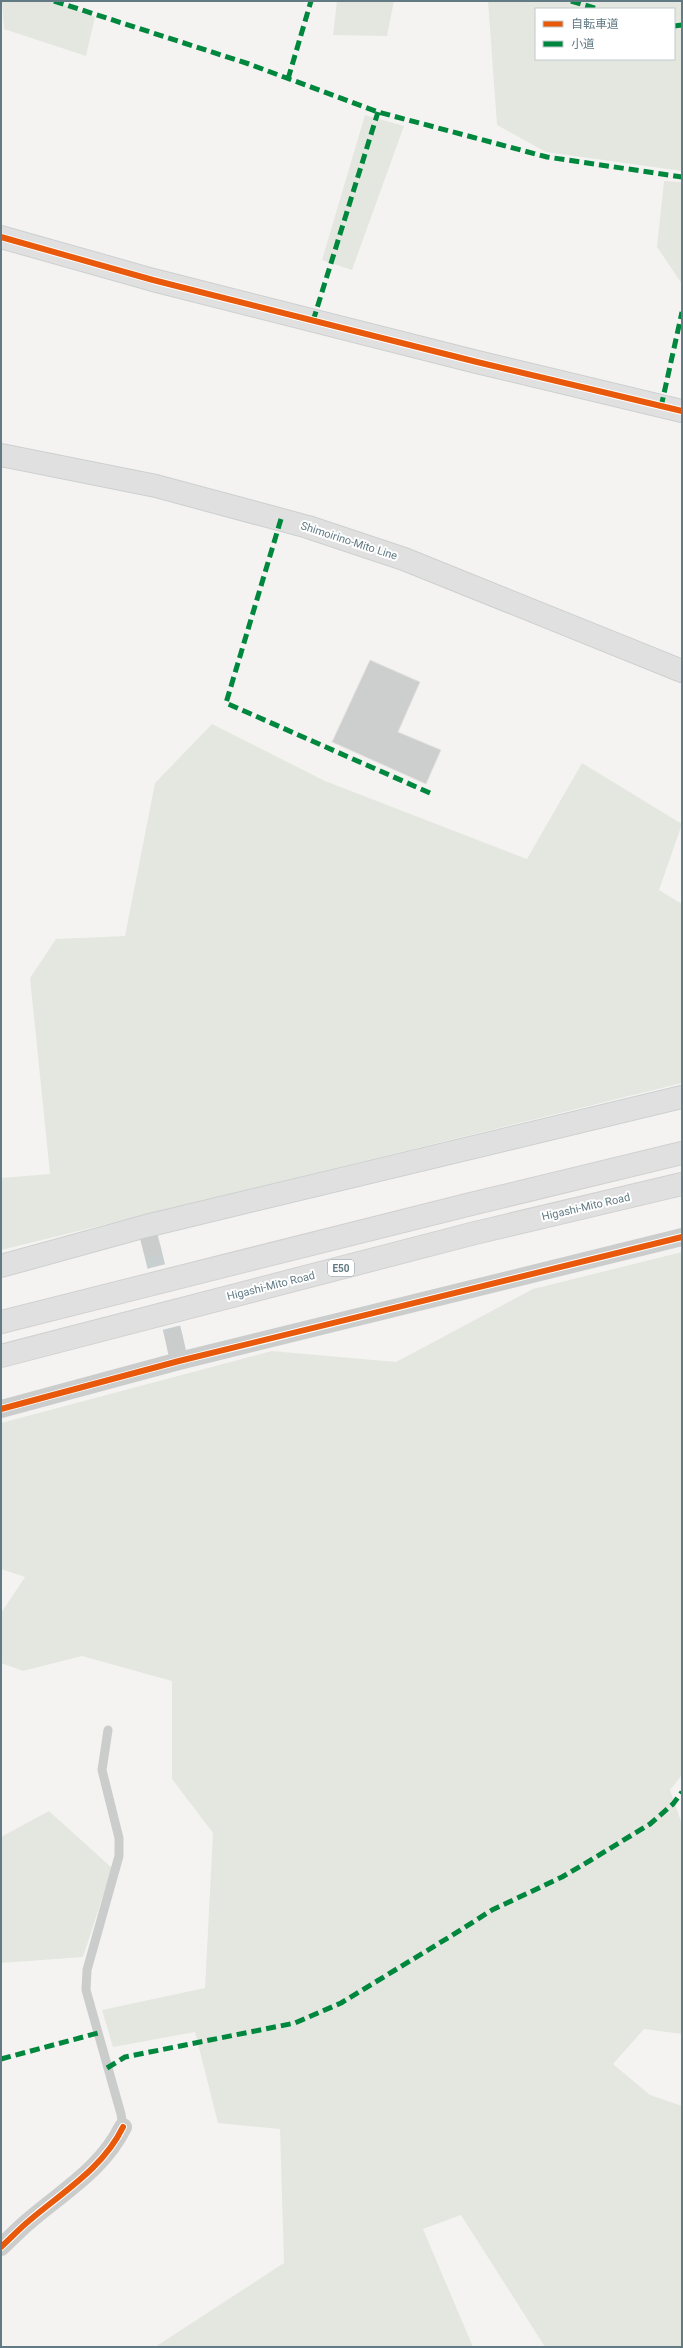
<svg xmlns="http://www.w3.org/2000/svg" width="683" height="2348" font-family="Roboto,'Noto Sans JP',sans-serif">
	<style>
		.green { fill: #e4e7df; fill-rule: evenodd }
		.building { fill: #cdcfce; stroke: #e3e2e1 }
		.lines { fill: none; stroke-linecap: round; stroke-linejoin: round }
		.street-tunnel { stroke: #c8cfd0; stroke-width: 18; stroke-dasharray: 18 9; stroke-linecap: butt }
		.secondary-casing { stroke: #cdd0d0; stroke-width: 24 }
		.highway-casing { stroke: #d0d1d0; stroke-width: 24 }
		.lane { stroke: #cbcdcd; stroke-width: 9 }
		.street { stroke: #cbcdcd; stroke-width: 18 }
		.secondary { stroke: #e0e0e0; stroke-width: 22 }
		.highway { stroke: #e0e0e0; stroke-width: 22 }
		.quiet { stroke: #00873e; stroke-width: 5; stroke-dasharray: 10 5; stroke-linecap: butt }
		.cycleway-casing { stroke: #fff; stroke-width: 8 }
		.cycleway { stroke: #e8590c; stroke-width: 6 }
		.labels { text-anchor: middle; dominant-baseline: central; stroke-width: 4; stroke-linejoin: round; paint-order: stroke }
		.shield { fill: #fff; stroke: #90a2a9; stroke-width: 1 }
		.shield-label { font-size: 10px; font-weight: bold; fill: #617a84 }
		.street-label { font-size: 11px; fill: #617a84; stroke: #fff }
	</style>
	<rect width="100%" height="100%" fill="#f4f3f1"/>
	<path class="green" d="M2,1H55L95,17L86,56L4,29Z
		M337,1H394L387,36L333,35Z
		M488,1H682V171L546,152L497,125ZM536,9H674V59H536Z
		M365,115L404,126L352,270L322,260Z
		M664,181L682,182V284L657,247Z
		M212,724L325,781L527,859L582,763L682,824L659,890L682,904V1083L1,1250V1178L50,1174L30,978L56,939L125,936L155,783Z
		M682,1252V1775L670,1790L682,1824V2034L644,2029L613,2064L650,2095L682,2106V2347H545L461,2215L423,2229L473,2347H155L284,2263L280,2129L218,2123L195,2032L113,2047L102,2010L205,1988L213,1833L172,1779V1681L82,1656L23,1671L1,1663V1613L25,1577L1,1569V1423L272,1351L396,1362L533,1289Z
		M49,1811L112,1868L83,1957L1,1963V1837Z"/>
	<path class="building" d="M370,660L420,682L398,732L441,750L426,784L332,742Z"/>
	<g class="lines">
		<path class="street-tunnel" d="M152,1249L174,1338"/>
		<defs>
			<path id="secondary" d="M1,237L153,280L477,362L682,411
				M1,455L156,486L308,527L404,559L682,671
				M1,1266L146,1226L682,1097"/>
			<path id="highway" d="M1,1322L471,1204L682,1153
				M1,1356L475,1233L682,1184"/>
		</defs>
		<use href="#secondary" class="secondary-casing"/>
		<use href="#highway" class="highway-casing"/>
		<path class="lane" d="M108,1730L102,1770L119,1838V1856L87,1970L86,1990L121,2114L123,2127"/>
		<path class="street" d="M146,1226L152,1249
			M174,1338L179,1361
			M1,1409L179,1361L682,1237
			M1,2247C11,2238 20,2228 30,2220C64,2191 103,2168 123,2127"/>
		<use href="#secondary" class="secondary"/>
		<use href="#highway" class="highway"/>
		<path class="quiet" d="M54,1L249,64L378,112L547,157L682,177
			M571,1L598,9
			M674,26L682,25
			M288,79L311,1
			M313,321L378,112
			M661,407L682,312
			M281,519L226,703L430,793
			M1,2059L98,2033
			M107,2068L125,2057L295,2023L341,2003L451,1936L492,1910L562,1877L591,1860L650,1824L673,1804L682,1792"/>
		<defs>
			<path id="cycleway" d="M1,237L153,280L477,362L682,411
				M1,1409L179,1361L682,1237
				M1,2247C11,2238 20,2228 30,2220C64,2191 103,2168 123,2127"/>
		</defs>
		<use href="#cycleway" class="cycleway-casing"/>
		<use href="#cycleway" class="cycleway"/>
	</g>
	<g class="labels">
		<rect class="shield" x="328" y="1260" width="26" height="16" rx="3"/>
		<g class="shield-label">
			<text x="341" y="1268">E50</text>
		</g>
		<g class="street-label">
			<text transform="translate(349 541) rotate(18)">Shimoirino-Mito Line</text>
			<text transform="translate(586 1207) rotate(-13)">Higashi-Mito Road</text>
			<text transform="translate(271 1286) rotate(-14)">Higashi-Mito Road</text>
		</g>
	</g>
	<rect width="683" height="2348" fill="none" stroke="#617a84" stroke-width="4"/>
	<rect x="535" y="8" width="140" height="52" fill="#ffffff" stroke="#c0cace"/>
	<rect x="543" y="21" width="20" height="6" fill="#e8590c" stroke="#c0cace"/>
	<text x="571" y="28" font-size="12" fill="#617a84">自転車道</text>
	<rect x="543" y="41" width="20" height="6" fill="#00873e" stroke="#c0cace"/>
	<text x="571" y="48" font-size="12" fill="#617a84">小道</text>
</svg>
